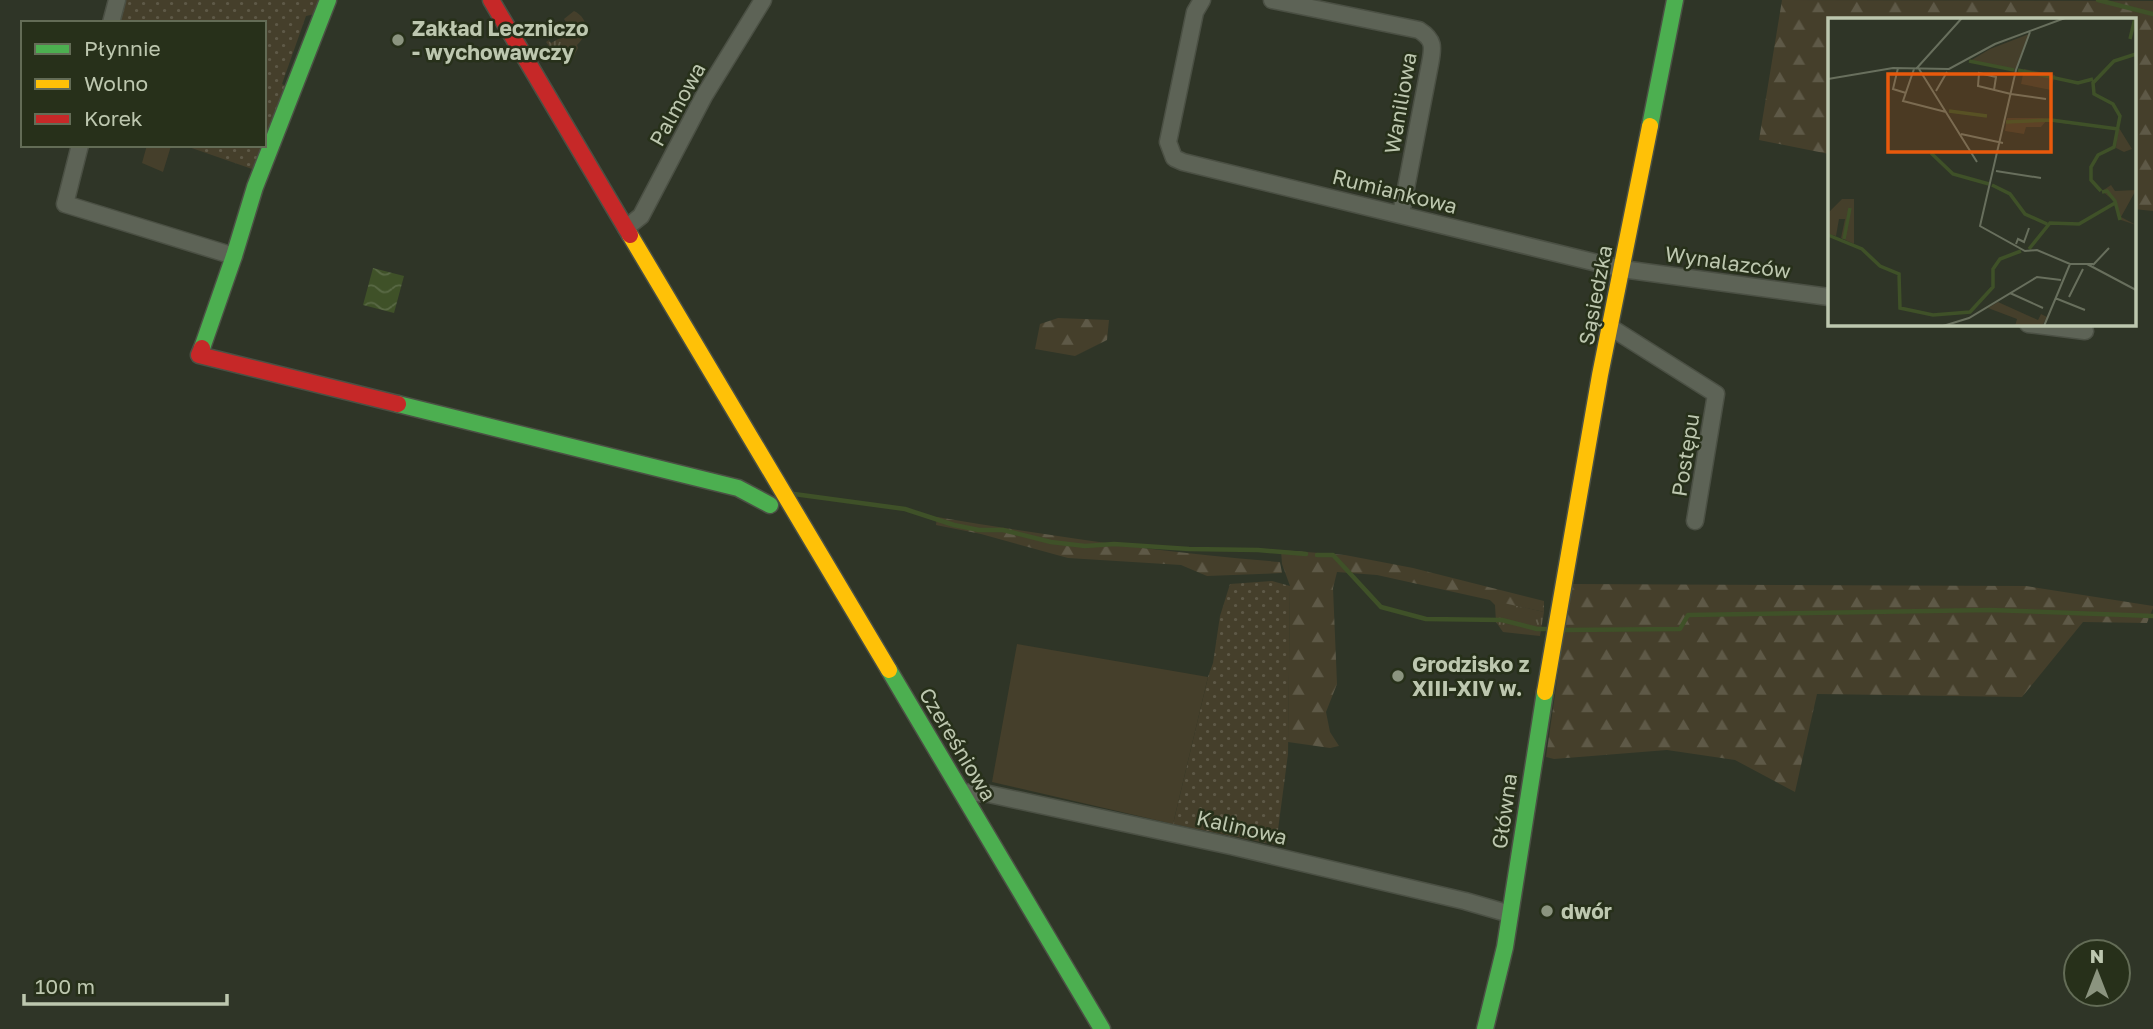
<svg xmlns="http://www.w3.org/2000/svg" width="2153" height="1029" font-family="'Golos Text',sans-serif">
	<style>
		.grass { fill: url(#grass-tufts) }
		.forest { fill: url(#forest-firs) }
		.park { fill: url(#park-dots) }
		.garden { fill: #453f2b }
		.water { fill: url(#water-waves) }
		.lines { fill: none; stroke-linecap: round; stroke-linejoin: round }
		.stream { stroke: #3f5128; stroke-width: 4.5 }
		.street-casing { stroke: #4b5044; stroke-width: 19 }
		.fast-casing { stroke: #4b5044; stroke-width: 19 }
		.slow-casing { stroke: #4b5044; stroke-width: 19 }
		.jam-casing { stroke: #4b5044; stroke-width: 19 }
		.street { stroke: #5d6356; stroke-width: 16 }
		.fast { stroke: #4caf50; stroke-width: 16 }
		.slow { stroke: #ffc107; stroke-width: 16 }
		.jam { stroke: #c62828; stroke-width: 16 }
		.poi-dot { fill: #8b947f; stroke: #27301a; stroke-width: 2.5 }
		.labels { text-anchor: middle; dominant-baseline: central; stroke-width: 5; stroke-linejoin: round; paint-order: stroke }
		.poi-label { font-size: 21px; font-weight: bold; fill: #bdc7af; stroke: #27301a; text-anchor: start }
		.street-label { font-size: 21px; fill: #bdc7af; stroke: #27301a }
		.inset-river { fill: none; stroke: #3f5128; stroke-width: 3.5 }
		.inset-road { fill: none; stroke: #686f5d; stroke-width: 2 }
		.view { fill: #e8590c; fill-opacity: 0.15; stroke: #e8590c; stroke-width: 3.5 }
		.inset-edge { fill: none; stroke: #bdc7af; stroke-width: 3.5 }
	</style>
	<defs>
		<pattern id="grass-tufts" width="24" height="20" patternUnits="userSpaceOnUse" patternTransform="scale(1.75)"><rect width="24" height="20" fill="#453f2b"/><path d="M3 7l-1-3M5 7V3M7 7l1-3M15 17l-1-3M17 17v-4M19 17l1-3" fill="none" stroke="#5e5947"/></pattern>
		<pattern id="forest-firs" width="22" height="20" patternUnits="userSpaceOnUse" patternTransform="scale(1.75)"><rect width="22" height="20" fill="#453f2b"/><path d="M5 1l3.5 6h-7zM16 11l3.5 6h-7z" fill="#5e5947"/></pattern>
		<pattern id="park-dots" width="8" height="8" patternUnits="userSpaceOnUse" patternTransform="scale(1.75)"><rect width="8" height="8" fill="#453f2b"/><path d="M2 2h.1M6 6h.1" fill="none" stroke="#5e5947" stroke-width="1.8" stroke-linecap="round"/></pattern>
		<pattern id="water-waves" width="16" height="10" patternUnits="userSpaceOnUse" patternTransform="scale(1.75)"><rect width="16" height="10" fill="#3f5128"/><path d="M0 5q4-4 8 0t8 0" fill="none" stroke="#596945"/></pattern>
	</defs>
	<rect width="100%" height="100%" fill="#2f3527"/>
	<path class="grass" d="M574,11C590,19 588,35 577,45L578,48L572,59L565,65H563L546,42L549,40L551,43L571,32L564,19Z
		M1489,599L1544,612L1540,636L1503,632L1496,622L1495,605Z"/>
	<path class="forest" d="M1782,0L2153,1V211L2134,209V19H1829V154L1759,140Z
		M1058,318L1109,320L1107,340L1075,356L1035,349L1040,324Z
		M937,517C1051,536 1164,553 1280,562L1282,573L1207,576L1181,565L1068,558L981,534L936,525Z
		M1281,550L1345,555L1413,568L1544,601V612L1377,575L1337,572L1333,588L1337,684L1326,712L1330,732L1339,746L1330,748L1288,742L1290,586L1282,564Z
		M1571,584L2026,586L2153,606V608L2147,623L2083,622L2022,697L1817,694L1795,792L1735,760L1667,750L1554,759L1546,757Z"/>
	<path class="park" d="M123,0H320L315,14L306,16L282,84L288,87L255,170L183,145H264V23H118Z
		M1272,581L1290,586L1288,754L1276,845L1173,824L1208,677L1213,663L1220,616L1230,584Z"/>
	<path class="garden" d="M147,145L171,146L163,172L142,163Z
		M1017,644L1208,677L1173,824L992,782Z"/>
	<path class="water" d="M373,268L404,276L394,313L363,305Z"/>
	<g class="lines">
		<path class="stream" d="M2098,0L2153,14
			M794,494L905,509L954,525L979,530H1003L1051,542L1085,546L1114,544L1189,549L1258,550L1306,554
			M1317,555H1333L1381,607L1426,619L1502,620L1537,629H1548
			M1564,630L1680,629L1688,615L1990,610L2153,616"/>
		<defs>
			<path id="street" d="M1202,0L1195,12L1168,142L1174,158L1183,162L1622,269L1829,297
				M1272,0L1419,30C1435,40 1433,48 1430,64L1401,214
				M111,23L117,0
				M80,145L65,204L234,256
				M626,228L641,216L704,96L763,0
				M2028,324L2085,331
				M1610,327L1716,394L1695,521
				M962,792L989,794L1231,846L1465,901L1510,914"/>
			<path id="fast" d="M1650,126L1675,0
				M202,348L234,256L255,187L328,0
				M398,404L738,488L770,505
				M889,670L1102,1029
				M1485,1029L1505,947L1545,692"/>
			<path id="slow" d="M630,235L889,670
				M1545,692L1600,375L1650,126"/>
			<path id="jam" d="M491,0L630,235
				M202,348L199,355L398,404"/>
		</defs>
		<use href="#street" class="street-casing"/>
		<use href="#fast" class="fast-casing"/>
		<use href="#slow" class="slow-casing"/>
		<use href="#jam" class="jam-casing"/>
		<use href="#street" class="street"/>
		<use href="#fast" class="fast"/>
		<use href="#slow" class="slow"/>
		<use href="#jam" class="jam"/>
	</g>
	<g class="poi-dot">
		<circle cx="398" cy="40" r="7"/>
		<circle cx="1398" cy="676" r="7"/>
		<circle cx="1547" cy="911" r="7"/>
	</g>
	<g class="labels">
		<g class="poi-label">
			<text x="412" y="28">Zakład Leczniczo<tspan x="412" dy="24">- wychowawczy</tspan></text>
			<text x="1412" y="664">Grodzisko z<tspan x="1412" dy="24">XIII-XIV w.</tspan></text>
			<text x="1561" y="911">dwór</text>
		</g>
		<g class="street-label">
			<text transform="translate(1400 103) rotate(-80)">Waniliowa</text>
			<text transform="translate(677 104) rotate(-61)">Palmowa</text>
			<text transform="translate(1395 191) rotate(14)">Rumiankowa</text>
			<text transform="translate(1728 262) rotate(8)">Wynalazców</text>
			<text transform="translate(1595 295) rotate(-79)">Sąsiedzka</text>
			<text transform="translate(1685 455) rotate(-81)">Postępu</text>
			<text transform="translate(958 744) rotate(59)">Czereśniowa</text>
			<text transform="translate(1504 811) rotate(-82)">Główna</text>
			<text transform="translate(1242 827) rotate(13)">Kalinowa</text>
		</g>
	</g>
	<g transform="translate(1828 18)">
		<rect width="308" height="308" fill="#2f3527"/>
		<path d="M201,16L187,53L142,43L162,31ZM283,167L287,173L308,172L293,199L308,207L293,202L287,184L274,173ZM170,284L210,302L213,296L219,299L214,308H187L189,301L160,290Z" fill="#453f2b"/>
		<path d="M196,51L227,57L223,72L193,66ZM179,100H214L291,110L304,131L296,134L288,130L289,112L218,103L213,109H198L196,116L177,113ZM14,181H26V226L13,220L17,201H11L8,218L0,216V195Z" fill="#453f2b"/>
		<path class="inset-river" d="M302,21L307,0M141,43L186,52M190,52L250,65L265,61M121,93L159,98M178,104L223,102L290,111M103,135L125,156L161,166M164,167L182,176L197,196L219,206M273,173L263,162V149L270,137L286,129L292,98L285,86L266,76L265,65L286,43L308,36M274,174L279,173L287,183L292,202M0,217L34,231L52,248L71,256L72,290L105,297L142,294L165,269V251L172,241L193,233M16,221L22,190M201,231L222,205L251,206L287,185"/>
		<path class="inset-road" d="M202,14L188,52L152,208L197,233L209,232L242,246H265M70,50L65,71L78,75M86,51L75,83L118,94M88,51L134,0M91,51L149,144M0,61L65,50L121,51L167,26L237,0M166,72L168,59L151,55L150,68L183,76L218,81M108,73L119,54M133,116L175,125M168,153L213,160M188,226L190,221L196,224L201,210M259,246L308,272M265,247L281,230M182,275L215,290M241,279L255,251M227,280L257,292M115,308L141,300L209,259L233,262M216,308L242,246"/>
		<path class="view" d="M60,56H223V134H60Z"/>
		<rect width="308" height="308" class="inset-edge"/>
	</g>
	<rect x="21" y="21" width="245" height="126" fill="#27301a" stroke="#636c56" stroke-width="2"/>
	<rect x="35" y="44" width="35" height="10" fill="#4caf50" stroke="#636c56" stroke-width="2"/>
	<text x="84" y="56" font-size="21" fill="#bdc7af">Płynnie</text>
	<rect x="35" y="79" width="35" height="10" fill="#ffc107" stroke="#636c56" stroke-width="2"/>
	<text x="84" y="91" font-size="21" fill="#bdc7af">Wolno</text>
	<rect x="35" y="114" width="35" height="10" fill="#c62828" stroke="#636c56" stroke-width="2"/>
	<text x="84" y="126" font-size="21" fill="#bdc7af">Korek</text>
	<g transform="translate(2097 973)"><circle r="33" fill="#27301a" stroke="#636c56" stroke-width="2"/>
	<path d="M0-5L12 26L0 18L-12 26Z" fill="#8b947f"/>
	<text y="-10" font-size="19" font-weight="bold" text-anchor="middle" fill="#bdc7af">N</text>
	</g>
	<path d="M24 994v10h203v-10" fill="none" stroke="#bdc7af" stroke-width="3.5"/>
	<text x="35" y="994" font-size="21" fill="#bdc7af" stroke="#27301a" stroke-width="5" paint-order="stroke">100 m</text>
</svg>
